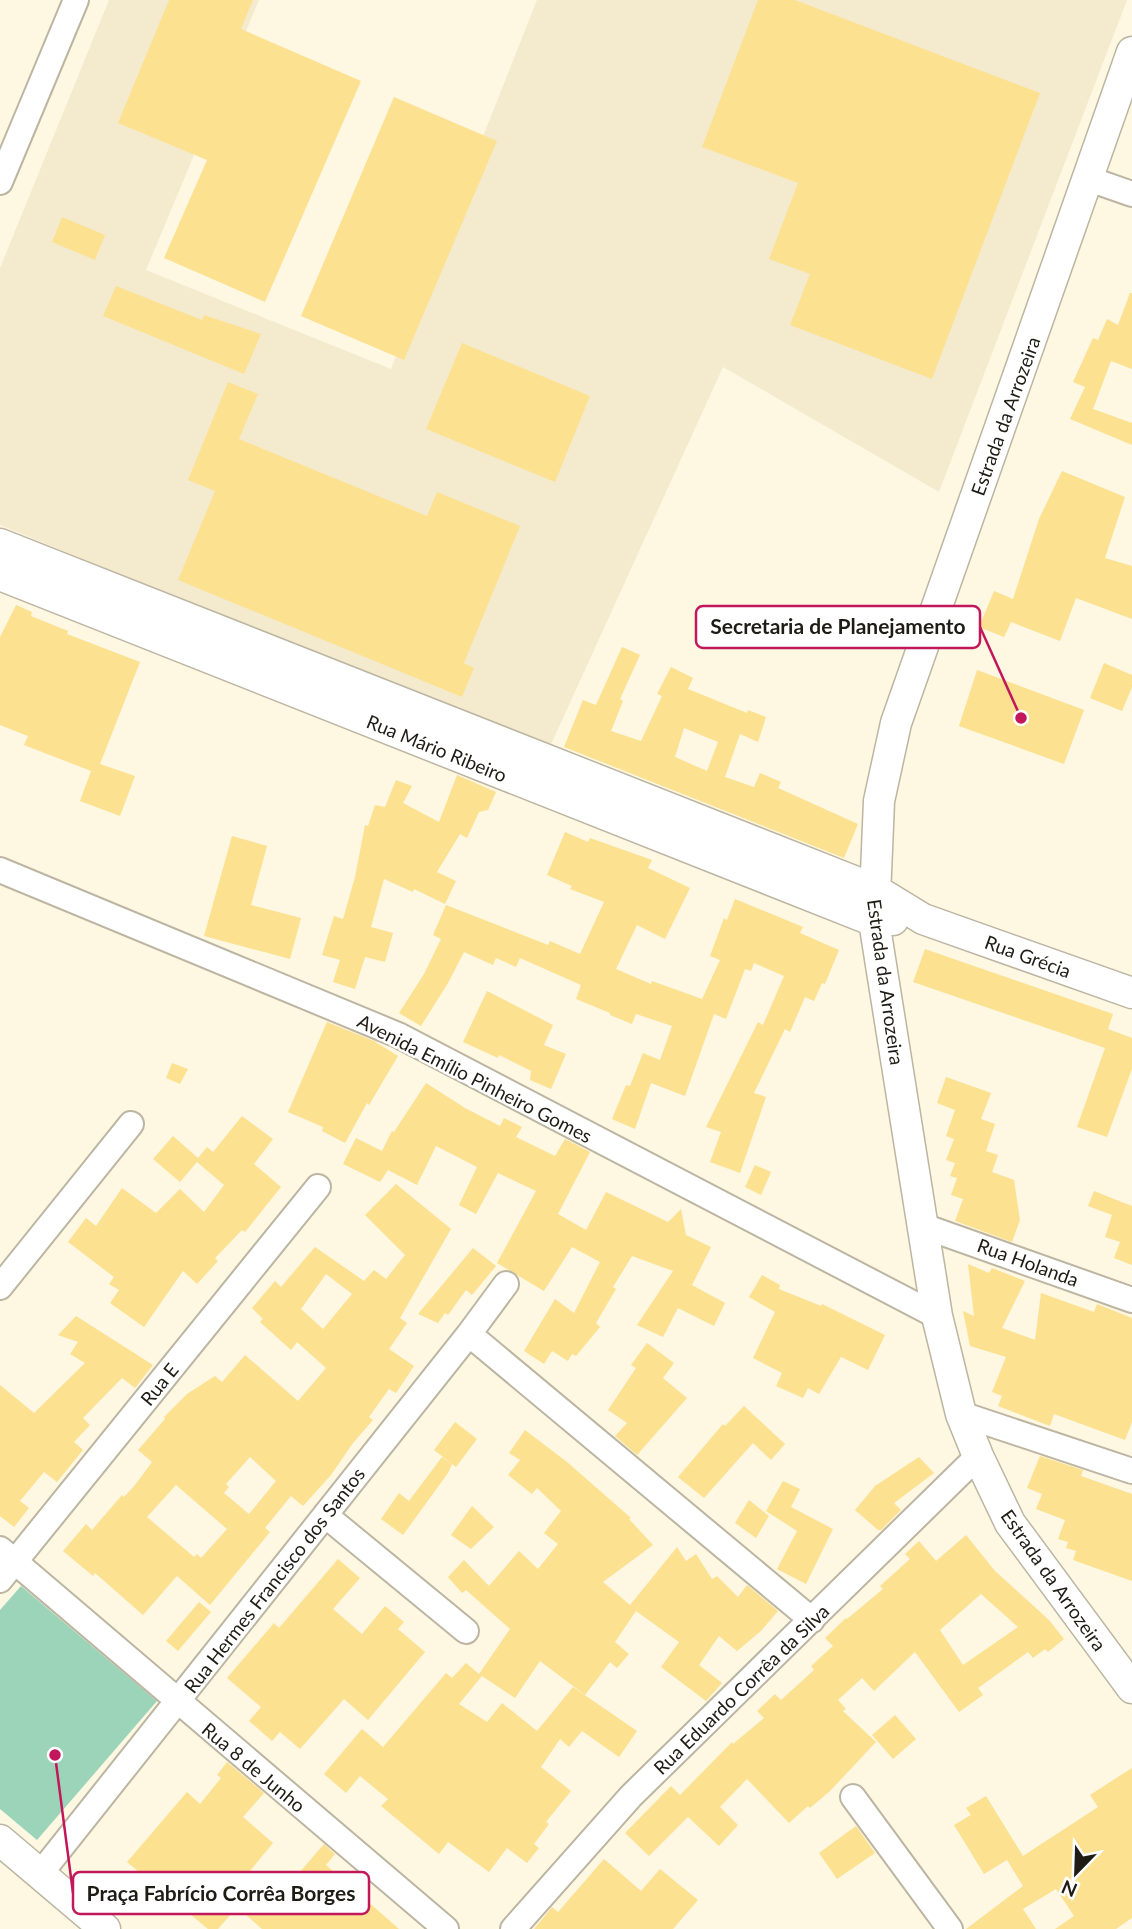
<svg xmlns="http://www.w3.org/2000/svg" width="1132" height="1929" font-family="Lato,sans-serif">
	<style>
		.built { fill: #f4ebcf }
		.green { fill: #9cd4b9 }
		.building { fill: #fbe190; fill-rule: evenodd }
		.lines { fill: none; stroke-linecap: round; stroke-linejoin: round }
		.minor-casing { stroke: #bcb5a2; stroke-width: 28 }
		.major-casing { stroke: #bcb5a2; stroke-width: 33 }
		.minor { stroke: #fff; stroke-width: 24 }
		.major { stroke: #fff; stroke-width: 30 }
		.labels { text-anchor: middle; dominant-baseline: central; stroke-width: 5; stroke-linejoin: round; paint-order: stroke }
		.street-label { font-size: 19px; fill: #1e1c14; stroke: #fff }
		.leader { fill: none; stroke: #c2185b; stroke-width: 2.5 }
		.callout-dot { fill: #c2185b; stroke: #fff; stroke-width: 2.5 }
		.callout { fill: #fff; stroke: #c2185b; stroke-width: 2.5 }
		.callout-label { font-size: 21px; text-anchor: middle; font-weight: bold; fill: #1e1c14 }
	</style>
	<rect width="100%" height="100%" fill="#fef7e2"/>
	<path class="built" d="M109,0H259L146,270L391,369L537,0H1127L939,492L723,367L548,751L0,525V268Z"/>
	<path class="green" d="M21,1586L157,1701L37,1840L0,1809V1610Z"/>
	<path class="building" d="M169,0H253L241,29L361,81L265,302L164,258L207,160L118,123Z
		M758,0H795L1040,93L932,379L790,325L810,274L769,259L798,183L702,147Z
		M394,97L497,141L404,360L301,316Z
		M62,217L105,235L95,260L52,242Z
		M116,286L202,320L204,315L261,334L244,374L103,316Z
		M1130,293H1132V369L1111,361L1093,409L1132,423V445L1070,419L1085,387L1073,382L1093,338L1098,340L1107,319L1118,325Z
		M462,343L590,396L555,482L426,429Z
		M228,382L258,394L239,439L427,516L437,492L520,526L464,663L474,668L462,697L178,580L215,491L188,480Z
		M1062,471L1125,497L1105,558L1132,566V619L1076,598L1060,641L1011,622L1004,637L979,627L994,591L1013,599L1039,519Z
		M16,605L32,612L31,616L68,631L67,634L140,662L100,764L135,776L120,816L80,801L91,771L24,745L28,736L0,725V637Z
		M622,647L640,655L620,699L623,701L611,731L641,741L662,696L657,694L671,667L693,678L688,689L747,713L748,710L766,717L758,742L740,734L725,777L754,787L760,773L781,782L778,788L858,824L844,858L564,747L583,700L596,705ZM684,728L718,742L707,771L675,757Z
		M1104,663L1132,675V687L1122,711L1090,698Z
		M977,670L1084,710L1064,764L959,726Z
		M457,775L496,792L488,810L479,812L467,838L460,834L437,872L456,881L445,904L414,889L413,892L384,879L371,927L393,933L385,962L365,957L355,989L333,982L340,960L322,955L334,916L343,919L355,877L365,825L368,826L375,805L385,807L396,780L412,786L403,803L439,822Z
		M565,832L588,842L590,838L652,860L648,868L690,888L665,939L637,925L616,969L651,984L652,981L702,999L720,960L710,956L724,918L727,920L735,899L803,927L800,933L839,950L825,984L822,983L814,1001L805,997L790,1032L785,1029L754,1093L766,1097L740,1173L710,1162L721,1132L706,1127L758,1022L763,1025L784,976L754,963L751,971L745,969L726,1019L714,1014L685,1096L651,1083L635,1129L612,1119L626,1085L630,1086L643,1053L660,1060L672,1026L636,1014L632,1024L610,1015V1013L576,999L581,985L520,958L516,967L496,958L493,965L464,952L448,983L421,1026L399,1013L424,974L441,939L433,935L446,905L548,945L550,941L580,954L604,902L570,889L572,886L547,875Z
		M232,836L267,846L251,905L301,918L290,959L204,936Z
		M925,949L1113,1014L1108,1029L1132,1038V1069L1107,1137L1077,1127L1105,1048L913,982Z
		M487,991L553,1025L544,1045L566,1054L551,1089L530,1080L531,1071L499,1055L498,1058L463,1042Z
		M327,1022L374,1041L398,1056L369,1105L367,1103L345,1143L322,1131L323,1127L288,1112Z
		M172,1063L188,1069L180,1084L166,1078Z
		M946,1077L991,1093L981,1119L995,1124L986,1151L998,1155L992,1172L1014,1180L1020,1220L1012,1242L955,1221L963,1199L951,1195L957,1178L950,1176L955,1163L946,1160L954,1139L946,1136L955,1110L937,1103Z
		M426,1083L465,1108L500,1126L504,1118L522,1127L516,1137L555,1156L565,1139L590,1152L558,1214L586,1230L606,1192L668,1222L681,1209L686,1235L711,1247L692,1285L725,1303L714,1326L678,1308L663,1337L637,1325L673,1271L632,1256L613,1287L616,1289L596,1323L600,1327L576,1356L572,1354L568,1361L552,1351L544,1364L524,1351L555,1299L574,1313L600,1262L572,1247L544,1291L497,1263L536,1191L498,1173L476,1214L459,1205L477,1167L436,1146L417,1185L388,1170L380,1182L343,1164L356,1138L382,1151L392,1131L394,1132Z
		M242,1116L273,1139L254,1164L281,1187L245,1232L242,1230L215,1258L218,1261L197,1284L183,1271L144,1327L110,1303L119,1290L109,1284L114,1277L68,1242L86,1218L96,1226L122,1188L156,1213L180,1189L204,1212L224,1185L197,1162L180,1182L153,1159L173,1136L198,1158L207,1147L213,1152Z
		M755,1165L771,1172L761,1195L745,1187Z
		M396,1184L451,1229L400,1318L407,1323L389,1349L414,1366L396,1393L389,1389L369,1417L373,1420L353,1443L331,1475L303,1506L291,1496L265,1528L270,1532L210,1605L177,1576L143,1615L95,1573L93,1576L63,1551L86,1524L92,1530L122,1495L124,1497L135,1485L152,1462L138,1450L165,1419L164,1417L187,1394L215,1376L222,1382L245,1355L298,1401L326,1368L297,1342L291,1350L260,1322L263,1319L252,1308L275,1281L281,1287L315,1247L364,1281L374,1270L386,1279L405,1255L365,1215ZM326,1274L352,1294L323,1329L301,1309ZM250,1457L276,1481L249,1514L224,1493L229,1487L226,1484ZM176,1485L227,1529L201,1558L197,1554L194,1557L147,1517Z
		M1094,1191L1132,1206V1265L1114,1258L1120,1242L1105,1237L1112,1215L1088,1206Z
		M473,1248L496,1266L472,1295L466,1290L448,1315L445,1313L438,1323L418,1314Z
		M968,1264L989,1273L992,1268L1025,1281L1002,1328L1035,1340L1041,1293L1094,1312L1097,1304L1132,1318V1422L1125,1440L1054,1414L1050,1426L998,1406L1002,1396L992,1392L1006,1357L970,1346L963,1311L974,1316Z
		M762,1275L780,1285L779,1289L821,1306L822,1304L885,1335L868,1370L841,1357L819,1394L808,1388L803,1398L776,1386L782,1373L753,1358L775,1312L749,1297Z
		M76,1316L153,1365L135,1388L122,1378L83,1418L90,1425L74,1442L83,1450L57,1482L44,1472L20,1501L29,1508L14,1527L0,1516V1385L34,1413L85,1363L70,1354L78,1342L58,1335Z
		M647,1343L674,1363L663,1378L687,1398L637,1455L615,1436L627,1423L608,1410L636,1368L631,1365Z
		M744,1406L785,1444L771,1460L753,1443L704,1498L678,1477L723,1424L725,1426Z
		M455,1422L477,1439L456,1467L434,1450Z
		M525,1430L567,1462L631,1518L629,1519L653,1545L603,1582L630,1605L677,1547L686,1561L696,1554L712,1579L717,1576L738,1597L747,1585L778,1611L761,1631L737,1651L719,1636L699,1665L722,1683L706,1701L661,1667L679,1642L636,1611L615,1642L629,1654L617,1668L610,1662L585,1695L540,1661L515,1698L482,1676L459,1704L487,1722L502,1703L537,1731L573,1687L637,1731L619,1757L582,1731L569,1747L560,1739L541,1767L571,1791L546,1822L549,1824L534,1844L539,1848L527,1863L507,1848L489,1872L448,1842L439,1854L381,1806L388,1799L360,1776L346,1793L324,1774L362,1729L383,1747L446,1673L452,1678L466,1663L479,1674L510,1629L466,1590L462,1593L448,1577L464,1560L489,1586L519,1551L538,1569L558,1544L544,1533L561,1511L537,1488L532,1494L508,1475L520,1460L509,1453Z
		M1040,1456L1083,1470L1081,1476L1132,1494V1581L1073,1560L1076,1551L1066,1548L1068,1542L1058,1539L1065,1520L1036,1509L1042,1494L1027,1488Z
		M442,1457L452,1464L448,1473L403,1535L381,1519L399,1493L409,1501Z
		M919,1457L934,1473L894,1503L901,1510L881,1530H878L855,1510L875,1486Z
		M783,1481L800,1489L791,1507L833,1529L806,1584L777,1569L797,1531L766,1511Z
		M749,1500L769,1516L756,1538L735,1523Z
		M472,1506L494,1527L471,1549L451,1535Z
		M966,1535L995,1571L1049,1620L1064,1639L1048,1652L1045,1649L1033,1658L1028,1652L978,1688L983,1695L959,1712L915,1652L874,1691L862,1678L838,1700L846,1709L843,1711L876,1742L830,1791L810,1808L808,1806L789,1823L747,1779L720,1807L738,1825L719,1846L688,1817L649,1856L625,1833L671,1786L680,1795L732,1742L733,1744L764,1718L757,1711L775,1694L781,1700L814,1670L811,1666L833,1646L825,1638L846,1618L847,1619L883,1589L880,1586L910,1559L905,1554L919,1541L936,1561ZM981,1594L1018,1627L963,1665L940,1630Z
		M338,1559L360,1578L333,1609L362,1634L385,1606L404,1622L398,1629L425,1652L368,1720L344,1699L300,1749L280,1732L272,1741L249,1721L261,1707L227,1678L274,1623L279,1628Z
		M199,1602L211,1612L178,1651L166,1641Z
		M895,1715L916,1739L893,1759L872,1735Z
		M227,1762L264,1793L243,1817L273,1843L245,1877L274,1902L324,1844L335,1854L326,1865L399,1929H262L237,1907L218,1929H208L127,1862L187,1792L200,1804L221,1778L217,1775Z
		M1132,1768V1918L1116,1929H1055L1074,1916L1056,1889L1023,1909L1036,1929H966L1023,1886L1007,1860L984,1874L954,1825L971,1815L966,1808L986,1796L1023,1856L1098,1807L1090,1795Z
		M856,1826L875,1853L837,1879L819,1853Z
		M604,1859L641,1891L660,1869L698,1900L673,1929H534L552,1907L558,1912Z"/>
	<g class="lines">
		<defs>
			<path id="minor" d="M1089,179L1132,194
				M0,182L76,0
				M0,870L398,1035L937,1316
				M923,1226L1132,1300
				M0,1287L131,1124
				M469,1334L812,1620
				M961,1414L1132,1471
				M325,1515L466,1631
				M0,1549L446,1929
				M0,1580L318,1187
				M853,1797L950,1929
				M40,1874L469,1334L506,1284
				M513,1929L631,1796L978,1456"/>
			<path id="major" d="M1132,52L896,723L879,801L874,921L937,1316L961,1414L978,1456L1010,1523L1132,1688
				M0,544L874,889L923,919L1132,993
				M0,575L874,921L893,920
				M0,1840L105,1929"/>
		</defs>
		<use href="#minor" class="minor-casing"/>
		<use href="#major" class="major-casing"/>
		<use href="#minor" class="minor"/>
		<use href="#major" class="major"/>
	</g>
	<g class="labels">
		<g class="street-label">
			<text transform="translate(1005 416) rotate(-70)">Estrada da Arrozeira</text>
			<text transform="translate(437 748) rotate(22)">Rua Mário Ribeiro</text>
			<text transform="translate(1028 956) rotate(20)">Rua Grécia</text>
			<text transform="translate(886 982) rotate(82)">Estrada da Arrozeira</text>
			<text transform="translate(475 1078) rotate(27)">Avenida Emílio Pinheiro Gomes</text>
			<text transform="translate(1028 1262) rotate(20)">Rua Holanda</text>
			<text transform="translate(159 1384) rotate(-51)">Rua E</text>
			<text transform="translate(274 1580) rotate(-52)">Rua Hermes Francisco dos Santos</text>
			<text transform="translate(1054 1580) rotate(55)">Estrada da Arrozeira</text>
			<text transform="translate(741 1689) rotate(-44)">Rua Eduardo Corrêa da Silva</text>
			<text transform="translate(254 1767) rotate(40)">Rua 8 de Junho</text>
		</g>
	</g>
	<path class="leader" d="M1021 718L980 627M55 1755L73 1893"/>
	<g class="callout-dot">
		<circle cx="1021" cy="718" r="7"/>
		<circle cx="55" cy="1755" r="7"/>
	</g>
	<g class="callout">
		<rect x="696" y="606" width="284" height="42" rx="7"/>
		<rect x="73" y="1872" width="296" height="42" rx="7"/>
	</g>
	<g class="callout-label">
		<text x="838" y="634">Secretaria de Planejamento</text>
		<text x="221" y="1901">Praça Fabrício Corrêa Borges</text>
	</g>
	<g transform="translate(1076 1873) rotate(203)" stroke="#ffffff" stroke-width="5" paint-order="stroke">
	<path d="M0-5L12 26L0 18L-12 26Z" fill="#1e1c14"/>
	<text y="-10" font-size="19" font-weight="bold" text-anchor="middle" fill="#1e1c14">N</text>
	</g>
</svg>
